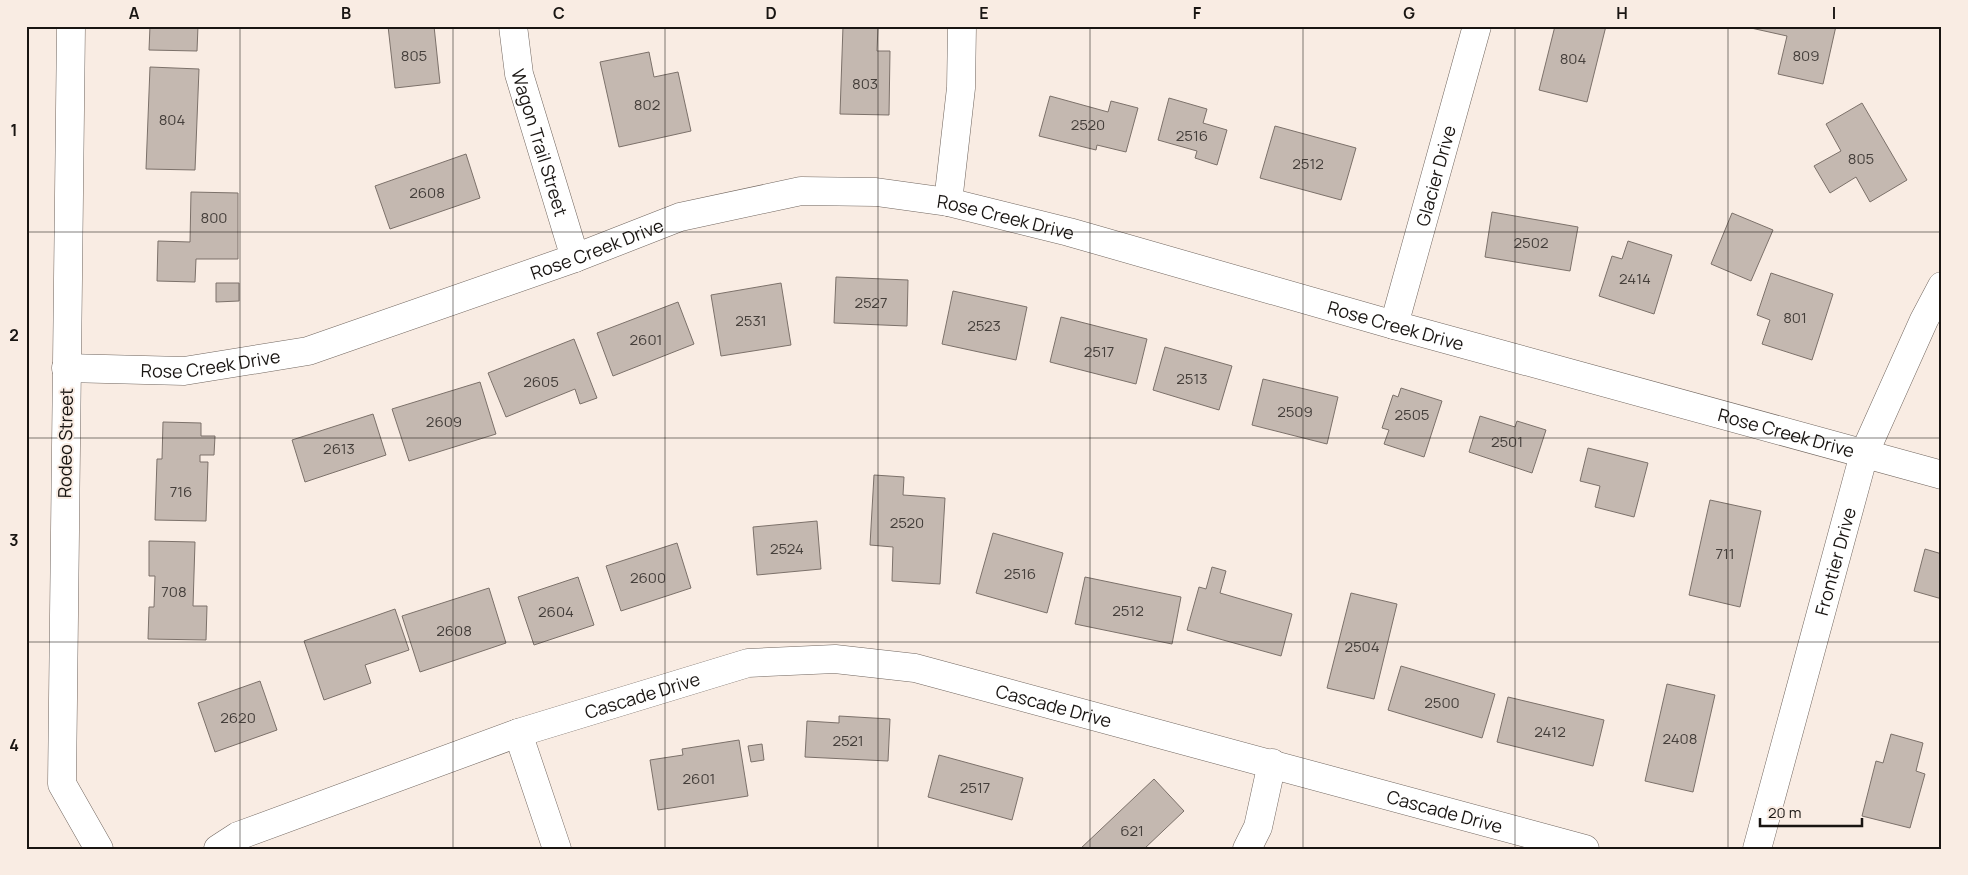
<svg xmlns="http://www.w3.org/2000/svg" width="1968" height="875" font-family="Manrope,sans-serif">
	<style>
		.building { fill: #c4b8b0; stroke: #7c716a }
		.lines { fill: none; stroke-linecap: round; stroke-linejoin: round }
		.street-casing { stroke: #71665f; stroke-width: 29 }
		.street { stroke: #fff; stroke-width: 28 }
		.grid { fill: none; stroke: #191512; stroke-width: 1; stroke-opacity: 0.55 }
		.labels { text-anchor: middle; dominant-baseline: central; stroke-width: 4; stroke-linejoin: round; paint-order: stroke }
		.number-label { font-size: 15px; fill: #443e3a }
		.street-label { font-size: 18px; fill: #191512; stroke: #f9ece3 }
		.neatline { fill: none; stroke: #191512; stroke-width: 2 }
		.grid-label { font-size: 16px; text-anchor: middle; font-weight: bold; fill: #191512 }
	</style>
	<rect width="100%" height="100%" fill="#f9ece3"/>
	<path class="building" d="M150,26H198L197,51L149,50Z
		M388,26H434L440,83L395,88Z
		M843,26H878L877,51H890L889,115L840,114Z
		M1555,26H1606L1587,102L1539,90Z
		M1751,26H1836L1823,84L1778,74L1787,36L1751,28Z
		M649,52L654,77L678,72L691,131L619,147L600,62Z
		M150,67L199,69L195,170L146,169Z
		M1050,96L1108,112L1111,101L1138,108L1126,152L1097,145L1096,150L1039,136Z
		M1169,98L1207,109L1203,123L1227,130L1217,165L1195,158L1197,151L1158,140Z
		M1862,103L1907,180L1870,202L1856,177L1830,193L1814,166L1841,151L1826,124Z
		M1275,126L1356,148L1341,200L1260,178Z
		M466,154L480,198L390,229L375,186Z
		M191,192L238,193V259H196L195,282L157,281L158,241L190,242Z
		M1492,212L1578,227L1570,271L1485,257Z
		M1732,213L1773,230L1751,281L1711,264Z
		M1628,241L1672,255L1654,314L1599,296L1612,256L1622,259Z
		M1771,273L1833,294L1812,360L1762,344L1770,320L1757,315Z
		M836,277L908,280L907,326L834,323Z
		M216,283H239V301L216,302Z
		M781,283L791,345L721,356L711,295Z
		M953,291L1027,307L1016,360L942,344Z
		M678,302L694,344L613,376L597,333Z
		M1061,317L1147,339L1136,384L1050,362Z
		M574,339L597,398L580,404L575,389L506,417L488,373Z
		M1165,347L1232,366L1219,410L1153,390Z
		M1263,379L1338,397L1327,444L1252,425Z
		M480,382L496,434L409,461L392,409Z
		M1401,388L1442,401L1424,457L1384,444L1389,430L1382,428L1393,395L1398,397Z
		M373,414L386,455L305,482L292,440Z
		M1480,416L1515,427L1517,421L1546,430L1532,473L1469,452Z
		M163,422L201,423V436H215L214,455H200V462H208L206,521L155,520L157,459H162Z
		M1588,448L1648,463L1634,517L1595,507L1600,486L1580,481Z
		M874,475L904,477L903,495L945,498L940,584L892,581L893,547L870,545Z
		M1710,500L1761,511L1740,607L1689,595Z
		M817,521L821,569L757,575L753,527Z
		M993,533L1063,553L1047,613L976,593Z
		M149,541L195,542L193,606H207L206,640L148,639L149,607H154L155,576H149Z
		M677,543L691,588L621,611L606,566Z
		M1925,549L1942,554V599L1914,591Z
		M1212,567L1226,571L1220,593L1292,614L1281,656L1187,630L1199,587L1206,589Z
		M578,577L594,625L534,645L518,597Z
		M1085,577L1181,597L1172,644L1075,624Z
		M489,588L506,643L420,672L402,616Z
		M1351,593L1397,604L1374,699L1327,688Z
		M395,609L409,650L365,665L371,683L324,700L304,641Z
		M1401,666L1495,694L1482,738L1388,710Z
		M260,681L277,730L215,752L198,703Z
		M1667,684L1715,695L1693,792L1645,781Z
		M1508,697L1604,720L1593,766L1497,742Z
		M839,716L890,719L888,761L805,757L807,721L839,723Z
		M1891,734L1923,743L1916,771L1925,774L1910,828L1862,816L1876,761L1883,763Z
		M739,740L748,796L658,810L650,760L683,755L682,749Z
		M762,744L764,760L751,762L748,746Z
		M939,755L1023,778L1012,820L928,797Z
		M1154,779L1184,811L1144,849H1080Z"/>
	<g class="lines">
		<defs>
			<g id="street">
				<path d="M71,26L62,784L99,849"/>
				<path id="s1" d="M513,26L519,74L575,258"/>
				<path d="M948,202L961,88L962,26"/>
				<path id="s2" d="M1394,325L1477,26"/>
				<path id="s3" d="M66,368L184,371L308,351L575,258L680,217L801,191L876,192L948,202L1069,232L1394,325L1942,475"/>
				<path d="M518,733L557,849"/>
				<path id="s4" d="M218,849L238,836L518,733L748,663L835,659L915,668L1585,849"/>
				<path d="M1247,849L1258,827L1272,763"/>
				<path id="s5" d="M1757,849L1864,454L1924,320L1942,286"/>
			</g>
		</defs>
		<use href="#street" class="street-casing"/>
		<use href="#street" class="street"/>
	</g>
	<path class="grid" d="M240,26V849M453,26V849M665,26V849M878,26V849M1090,26V849M1303,26V849M1515,26V849M1728,26V849M26,232H1942M26,438H1942M26,642H1942"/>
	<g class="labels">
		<g class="number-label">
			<text x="414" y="55">805</text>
			<text x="1806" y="55">809</text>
			<text x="1573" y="58">804</text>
			<text x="865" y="83">803</text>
			<text x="647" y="104">802</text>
			<text x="172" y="119">804</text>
			<text x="1088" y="124">2520</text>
			<text x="1192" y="135">2516</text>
			<text x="1861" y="158">805</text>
			<text x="1308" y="163">2512</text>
			<text x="427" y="192">2608</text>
			<text x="214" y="217">800</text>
			<text x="1531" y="242">2502</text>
			<text x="1635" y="278">2414</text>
			<text x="871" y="302">2527</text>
			<text x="1795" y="317">801</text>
			<text x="751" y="320">2531</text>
			<text x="984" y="325">2523</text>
			<text x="646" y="339">2601</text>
			<text x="1099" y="351">2517</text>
			<text x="1192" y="378">2513</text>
			<text x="541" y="381">2605</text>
			<text x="1295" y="411">2509</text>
			<text x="1412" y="414">2505</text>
			<text x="444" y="421">2609</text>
			<text x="1507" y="441">2501</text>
			<text x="339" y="448">2613</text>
			<text x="181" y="491">716</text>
			<text x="907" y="522">2520</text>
			<text x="787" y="548">2524</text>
			<text x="1725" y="553">711</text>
			<text x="1020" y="573">2516</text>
			<text x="648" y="577">2600</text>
			<text x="174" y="591">708</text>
			<text x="1128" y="610">2512</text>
			<text x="556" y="611">2604</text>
			<text x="454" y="630">2608</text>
			<text x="1362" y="646">2504</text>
			<text x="1442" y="702">2500</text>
			<text x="238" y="717">2620</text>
			<text x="1550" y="731">2412</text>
			<text x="1680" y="738">2408</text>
			<text x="848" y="740">2521</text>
			<text x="699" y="778">2601</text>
			<text x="975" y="787">2517</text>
			<text x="1132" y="830">621</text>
		</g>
		<g class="street-label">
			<text stroke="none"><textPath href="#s1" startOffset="120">Wagon Trail Street</textPath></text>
			<text stroke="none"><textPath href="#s2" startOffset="155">Glacier Drive</textPath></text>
			<text stroke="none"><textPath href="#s3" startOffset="970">Rose Creek Drive</textPath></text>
			<text stroke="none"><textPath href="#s3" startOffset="550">Rose Creek Drive</textPath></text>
			<text stroke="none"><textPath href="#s3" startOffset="1375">Rose Creek Drive</textPath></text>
			<text stroke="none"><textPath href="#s3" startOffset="145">Rose Creek Drive</textPath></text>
			<text stroke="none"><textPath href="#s3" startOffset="1780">Rose Creek Drive</textPath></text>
			<text transform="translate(65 443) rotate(-89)">Rodeo Street</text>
			<text stroke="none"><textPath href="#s5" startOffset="298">Frontier Drive</textPath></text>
			<text stroke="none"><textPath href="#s4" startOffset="452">Cascade Drive</textPath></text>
			<text stroke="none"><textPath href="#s4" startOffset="874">Cascade Drive</textPath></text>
			<text stroke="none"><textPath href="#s4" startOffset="1279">Cascade Drive</textPath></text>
		</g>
	</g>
	<rect width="1968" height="875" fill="none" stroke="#f9ece3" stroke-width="55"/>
	<path d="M1760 818v8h102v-8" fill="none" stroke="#191512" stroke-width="2.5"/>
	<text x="1768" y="818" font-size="15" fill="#191512" stroke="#f9ece3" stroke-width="4" paint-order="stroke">20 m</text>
	<rect x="28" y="28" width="1912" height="820" class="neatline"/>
	<g class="grid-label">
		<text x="134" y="19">A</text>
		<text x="346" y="19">B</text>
		<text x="559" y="19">C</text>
		<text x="771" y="19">D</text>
		<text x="984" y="19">E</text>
		<text x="1197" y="19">F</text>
		<text x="1409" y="19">G</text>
		<text x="1622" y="19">H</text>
		<text x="1834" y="19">I</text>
		<text x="14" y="136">1</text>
		<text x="14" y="341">2</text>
		<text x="14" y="546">3</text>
		<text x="14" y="751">4</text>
	</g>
</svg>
